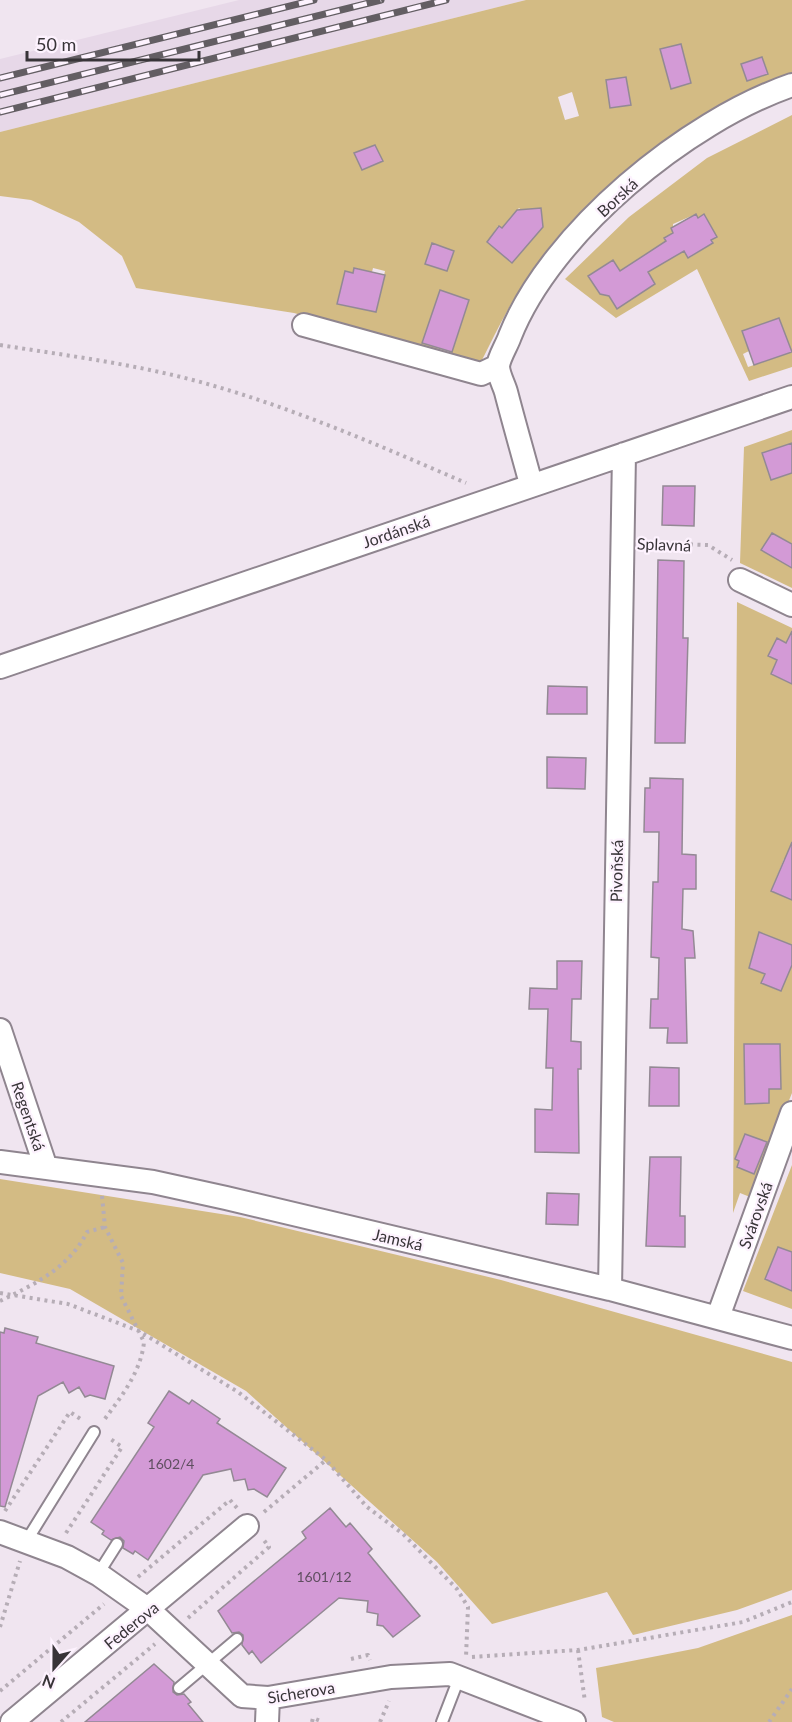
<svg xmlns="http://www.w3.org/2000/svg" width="792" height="1722" font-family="Lato,sans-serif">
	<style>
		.built { fill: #e7d8e8 }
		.green { fill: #d3bb84; fill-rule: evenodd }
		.building { fill: #d39ad6; stroke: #938994; stroke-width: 1.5 }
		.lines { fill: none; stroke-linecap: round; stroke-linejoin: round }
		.service-casing { stroke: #8f858f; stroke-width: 14 }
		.minor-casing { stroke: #8f858f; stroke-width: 26 }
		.path { stroke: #b6adb6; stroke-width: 4; stroke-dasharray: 3 4.5; stroke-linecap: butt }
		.service { stroke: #fff; stroke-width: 10 }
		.minor { stroke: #fff; stroke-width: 22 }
		.rail-casing { stroke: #635e63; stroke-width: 7 }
		.rail { stroke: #fdf2fe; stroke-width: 4.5; stroke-dasharray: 14; stroke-linecap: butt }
		.labels { text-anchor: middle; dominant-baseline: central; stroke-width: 4.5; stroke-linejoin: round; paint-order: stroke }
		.number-label { font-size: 14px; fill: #5f4e60 }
		.street-label { font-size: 16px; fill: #383438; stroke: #fdf2fe }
	</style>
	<rect width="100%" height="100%" fill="#f0e5f0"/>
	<path class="built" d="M239,0H526L0,132V59Z"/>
	<path class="green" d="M526,0H792V76C773,83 751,89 733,99C662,137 593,190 544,254C518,287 499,326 480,364L294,313L136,288L122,256L79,222L31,200L0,196V132ZM661,49L691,83H690L671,88ZM762,57L768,73L747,81L741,64ZM626,77L631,105L611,108L606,81ZM572,92L579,116L565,120L558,97ZM375,145L382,161L362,170L355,154ZM519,208L527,215L536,208L542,214V228L512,263L488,242L498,226L502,228ZM432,243L454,251L447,271L425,264ZM355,268L372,272L373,268L385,271L376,312L337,304L345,271L353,273ZM440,290L469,300L451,353L423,343Z
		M792,115V367L749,381L697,269L616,318L565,279L629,217L707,158ZM696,214L698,218L704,214L713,243L689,258L684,251L675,256L664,238L673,233V224ZM639,259L655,284L617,308L609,296L613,261L620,271ZM779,318L791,352L748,367L743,354L749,351L742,331Z
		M792,430V544L772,533L761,550L792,557V588L740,563L744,447Z
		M737,602L792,628V646L777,639L768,656L777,660L771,674L792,684V862L784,859L771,891L792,900V945L759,932L750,968L764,974L768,964L789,972L792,965V1093L750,1197L740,1193L733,1213ZM765,973L785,981L780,991L761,983ZM744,1044H780L781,1088L769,1089V1103L745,1104ZM745,1134L767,1142L756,1168L735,1159Z
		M792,1165V1252L778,1247L765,1279L792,1291V1309L743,1291Z
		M0,1179L240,1217L501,1280L792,1362V1590L737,1610L633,1635L607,1592L492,1624L437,1562L246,1391L70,1289L0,1273Z
		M792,1615V1722H614L602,1717L596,1668L698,1648Z"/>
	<path class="building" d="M681,44L691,83L671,89L660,49Z
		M762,57L768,74L747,81L741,64Z
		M626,77L631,105L610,108L606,80Z
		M375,145L383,161L362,170L354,153Z
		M541,208L543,227L512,263L487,242L499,226L502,228L517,210Z
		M696,214L698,218L704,214L717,237L711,240L713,243L688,258L684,251L648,272L655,284L617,309L609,296L600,294L588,276L613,260L620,271L666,241L664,238L673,233L671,228Z
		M432,243L454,251L447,271L425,264Z
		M354,268L385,275L376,312L337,304L345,271L353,273Z
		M440,290L469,300L452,352L422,343Z
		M779,318L792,352L754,365L742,331Z
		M792,443V473L771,480L762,453Z
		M663,486H695L694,526L662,525Z
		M772,533L792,544V568L761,550Z
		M658,560L684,561L683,638H688L685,743H655Z
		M792,631V684L771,674L777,660L768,656L777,638L786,643Z
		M548,686L587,687V714H547Z
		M547,757L586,758L585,789L547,788Z
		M650,778L683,779L682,854L696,855V889H683L682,929L693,931L695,958H685L687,1043H667L668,1028H650L651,999H658L659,958L651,957L653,882H658L659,832H644L645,788H650Z
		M792,842V900L771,891Z
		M759,932L792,945V965L781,991L761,983L765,974L749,968Z
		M557,961H582L581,999H572L571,1041L581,1042V1069H578L579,1153L535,1152V1109L552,1110L553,1068H546L548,1009H529L530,988L557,989Z
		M744,1044H780L781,1089H769V1103L745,1104Z
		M650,1067L679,1068V1106H649Z
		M745,1134L767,1142L754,1174L737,1167L739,1161L735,1159Z
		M650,1157H681L680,1216H685V1247L646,1246Z
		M547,1193L579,1194L578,1225L546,1224Z
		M778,1247L792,1252V1291L765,1279Z
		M5,1328L38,1337L36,1343L114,1366L105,1399L90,1395L85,1397L79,1387L69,1393L63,1382L38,1396L5,1507L0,1506V1332L4,1333Z
		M169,1391L189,1404L192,1400L220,1419L217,1423L286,1468L267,1497L254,1489L248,1490L245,1479L234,1481L231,1469L203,1475L148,1560L135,1551L133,1554L123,1548L124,1541L120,1537L111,1540L102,1534L104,1531L91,1522L154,1427L148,1423Z
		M330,1508L346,1527L350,1523L372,1549L368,1553L420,1616L393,1637L383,1626L377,1625L378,1614L367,1612L368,1601L339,1598L261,1663L252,1651L249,1654L242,1645L243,1635L239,1632L232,1633L218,1611L306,1538L302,1532Z
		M154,1664L174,1682L173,1692L177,1695L184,1694L191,1702L188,1704L203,1722H85Z"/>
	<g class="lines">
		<defs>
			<path id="service" d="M27,1540L94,1432
				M98,1574L117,1544
				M179,1688L237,1639
				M442,1722L459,1678"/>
			<path id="minor" d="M304,325L481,374L498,366
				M531,484C523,454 514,423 506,392C504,385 498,374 498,366C499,357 507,345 510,336C551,232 687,121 792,85
				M740,580L792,605
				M0,667L792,397
				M0,1030L46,1168
				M0,1162L153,1182L226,1198L610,1289L792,1338
				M610,1289L624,454
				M718,1317L792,1113
				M0,1532L67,1557L98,1574L149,1610L242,1696L268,1698L391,1677L450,1674L574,1722
				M12,1722L247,1526
				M267,1722L268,1698"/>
		</defs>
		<use href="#service" class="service-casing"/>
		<use href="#minor" class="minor-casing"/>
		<path class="path" d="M0,345C70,356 142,365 211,385C298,410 383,447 466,483
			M645,543L708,545L732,560
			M102,1196L105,1227L123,1263L121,1296L144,1342C141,1372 121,1397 104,1420
			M0,1293L68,1304L139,1331L238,1392L326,1460L367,1507L403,1534L457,1589L468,1607L466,1657
			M0,1301C35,1284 69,1268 87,1232L105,1227
			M5,1511L70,1412L82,1420
			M264,1512L326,1460
			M66,1533L122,1447L109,1438
			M138,1577L230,1500L237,1508
			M188,1618L269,1547L263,1539
			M0,1627L20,1561
			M578,1650L585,1702
			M472,1657L578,1650L743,1622L792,1602
			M351,1659L368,1655L370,1660
			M0,1691L104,1604
			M61,1722L155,1644
			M312,1722L313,1718L323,1722
			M380,1722L389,1701
			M769,1722L792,1689"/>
		<use href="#service" class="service"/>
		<use href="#minor" class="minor"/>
		<defs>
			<path id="rail" d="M0,78L314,0
				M0,95L381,0
				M0,112L446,0"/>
		</defs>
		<use href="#rail" class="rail-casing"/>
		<use href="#rail" class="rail"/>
	</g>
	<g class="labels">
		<g class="number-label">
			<text x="171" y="1463">1602/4</text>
			<text x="324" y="1576">1601/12</text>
		</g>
		<g class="street-label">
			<text transform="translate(617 197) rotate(-43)">Borská</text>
			<text transform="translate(396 531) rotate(-19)">Jordánská</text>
			<text transform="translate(664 544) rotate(2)">Splavná</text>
			<text transform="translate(616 871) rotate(-89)">Pivoňská</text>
			<text transform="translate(29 1116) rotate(71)">Regentská</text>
			<text transform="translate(755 1215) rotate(-70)">Svárovská</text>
			<text transform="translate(398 1239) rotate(13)">Jamská</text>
			<text transform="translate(131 1625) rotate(-39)">Federova</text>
			<text transform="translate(301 1692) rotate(-9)">Sicherova</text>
		</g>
	</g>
	<g transform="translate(54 1668) rotate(201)" stroke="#fdf2fe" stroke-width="4.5" paint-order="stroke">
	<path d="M0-4.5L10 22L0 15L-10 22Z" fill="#383438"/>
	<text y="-9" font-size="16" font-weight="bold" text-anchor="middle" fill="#383438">N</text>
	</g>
	<path d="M27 51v9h172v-9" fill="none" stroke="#383438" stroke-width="3"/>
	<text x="36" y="51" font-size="18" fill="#383438" stroke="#fdf2fe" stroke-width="4.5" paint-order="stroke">50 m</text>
</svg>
